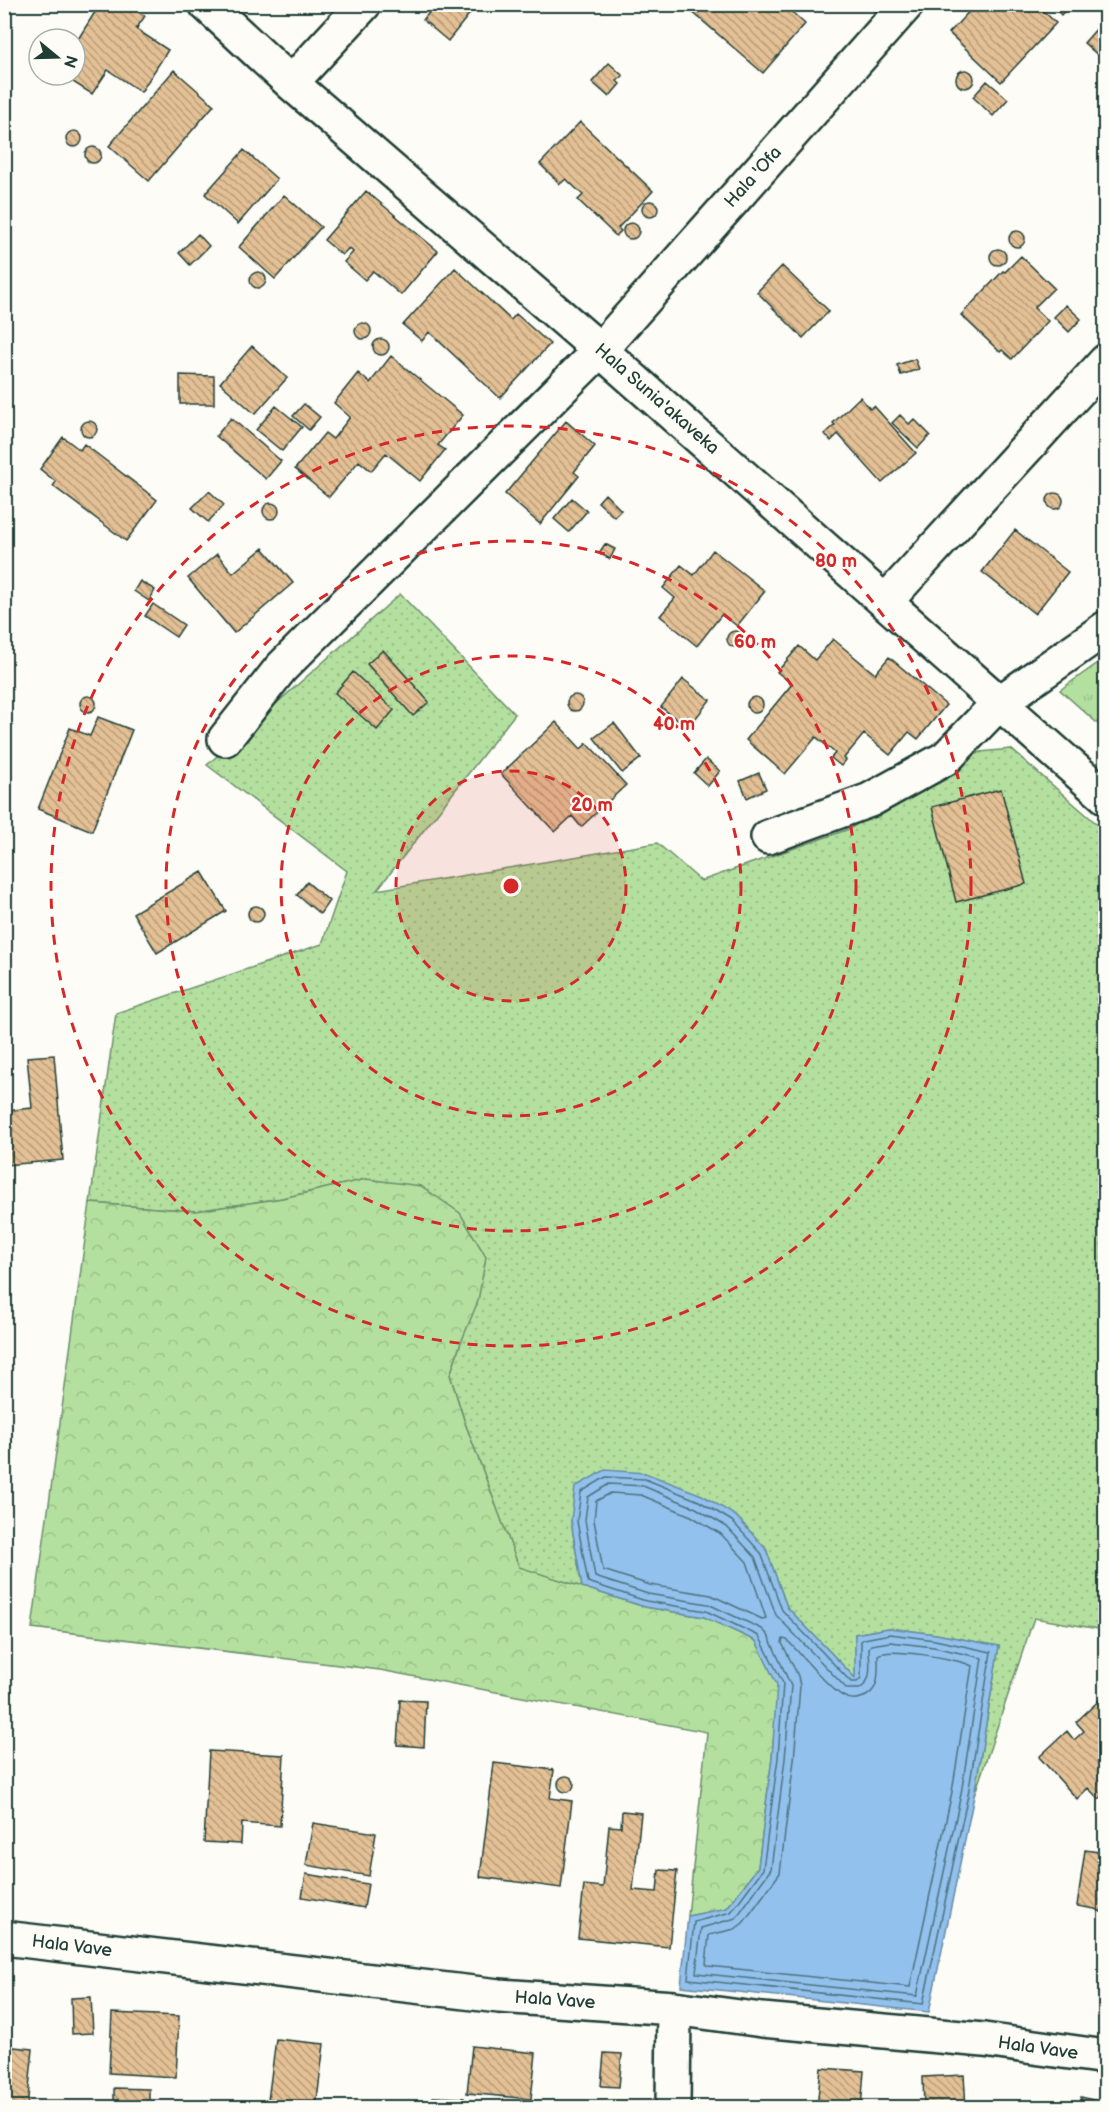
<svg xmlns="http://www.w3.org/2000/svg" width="1110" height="2112" font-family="'Balsamiq Sans',sans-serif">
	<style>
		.grass { fill: url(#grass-dots); stroke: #6a8e6a; stroke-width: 1.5 }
		.forest { fill: url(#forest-crowns); stroke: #6a8e6a; stroke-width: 1.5 }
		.park { fill: url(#park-tufts); stroke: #6a8e6a; stroke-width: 1.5 }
		.water { fill: #93c1ed; stroke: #658ca3; stroke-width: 1.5 }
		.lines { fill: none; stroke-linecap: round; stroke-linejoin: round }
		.shore { stroke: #4d727e; stroke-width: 1.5 }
		.building { fill: url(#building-back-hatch); stroke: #1f3d34; stroke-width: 1.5 }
		.minor-casing { stroke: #1f3d34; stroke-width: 38 }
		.minor { stroke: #fdfcf7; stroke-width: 33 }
		.ring { fill: none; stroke: #d62828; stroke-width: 3; stroke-dasharray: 10 8 }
		.labels { text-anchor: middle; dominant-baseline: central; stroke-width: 4.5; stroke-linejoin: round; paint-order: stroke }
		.street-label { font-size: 18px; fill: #1f3d34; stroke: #fdfcf7 }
		.centre { fill: #d62828; stroke: #fdfcf7; stroke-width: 3 }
		.ring-label { font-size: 18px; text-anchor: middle; font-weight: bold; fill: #d62828; stroke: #fdfcf7; stroke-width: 4.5; stroke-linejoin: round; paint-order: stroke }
	</style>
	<defs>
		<pattern id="grass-dots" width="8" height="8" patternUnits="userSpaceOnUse" patternTransform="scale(1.5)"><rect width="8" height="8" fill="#b4e09f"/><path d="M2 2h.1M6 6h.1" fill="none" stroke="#9ac18a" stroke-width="1.8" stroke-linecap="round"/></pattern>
		<pattern id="forest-crowns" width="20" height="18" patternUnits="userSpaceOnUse" patternTransform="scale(1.5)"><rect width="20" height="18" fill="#b4e09f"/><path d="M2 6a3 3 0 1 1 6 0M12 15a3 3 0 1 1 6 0" fill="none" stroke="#9ac18a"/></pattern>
		<pattern id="park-tufts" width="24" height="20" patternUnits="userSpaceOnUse" patternTransform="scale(1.5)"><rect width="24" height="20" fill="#b4e09f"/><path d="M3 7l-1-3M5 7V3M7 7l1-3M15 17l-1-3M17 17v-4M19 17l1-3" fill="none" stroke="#9ac18a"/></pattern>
		<pattern id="building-back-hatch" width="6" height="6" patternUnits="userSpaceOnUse" patternTransform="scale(1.5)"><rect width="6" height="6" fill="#e4c095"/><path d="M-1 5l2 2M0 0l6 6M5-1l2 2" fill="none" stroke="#b89d7a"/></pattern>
	</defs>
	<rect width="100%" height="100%" fill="#fdfcf7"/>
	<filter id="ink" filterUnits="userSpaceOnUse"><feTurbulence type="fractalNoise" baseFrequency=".0167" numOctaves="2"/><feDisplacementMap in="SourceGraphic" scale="12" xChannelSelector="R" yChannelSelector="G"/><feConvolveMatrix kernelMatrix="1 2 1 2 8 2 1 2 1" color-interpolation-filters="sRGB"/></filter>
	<g filter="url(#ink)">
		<path class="grass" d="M400,594L515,714L377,890L657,843L701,881L849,829L980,752L1011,749L1105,831V1630L1034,1618L974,1796L999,1646L936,1634L889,1628L855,1634L856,1679L787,1607L766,1549L736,1516L571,1521L582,1587L519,1568L465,1423L450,1375L460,1345L366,1179L283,1198L196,1211L90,1203L116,1013L322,944L347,871L207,765Z"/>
		<path class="forest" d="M366,1179L421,1186L460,1213L486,1257L478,1301L460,1345L450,1375L465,1423L519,1567L645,1607L704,1617L756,1641L778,1685L772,1758L758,1867L727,1908L688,1916L707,1732L380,1670L32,1628L90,1203L196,1211L283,1198Z"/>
		<path class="park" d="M1105,658V730L1060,690Z"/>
		<path class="water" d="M605,1470L645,1473L702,1495L736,1516L766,1549L787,1607L855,1678V1634L889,1628L936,1634L999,1646L974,1796L929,2012L681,1986L688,1916L727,1908L758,1867L772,1758L777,1685L756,1641L704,1617L645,1607L582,1587L571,1521L575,1487Z"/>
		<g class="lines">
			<path class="shore" d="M606,1477L645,1479L699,1501L732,1521L761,1553L782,1610L851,1682H857L861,1678V1641L864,1639L890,1634L935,1640L991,1652L968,1795L923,2004L688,1979L694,1922L731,1912L763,1869L778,1758L783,1683L759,1636L706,1611L646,1601L588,1582L577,1521L581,1492Z
				M609,1484L643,1486L696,1508L727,1527L755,1557L776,1615L847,1689H859C874,1681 869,1662 869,1648L871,1645L890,1642L934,1647L982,1658L961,1794L917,1996L696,1973L701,1928L736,1918L771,1869L785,1759L791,1686L768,1635L762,1629L708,1604L648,1594L595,1577L585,1520L588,1497Z
				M611,1493L641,1495L691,1516L721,1534L747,1562L766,1618L762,1619L711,1595L650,1585L603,1570L594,1520L596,1501Z
				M783,1639L787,1640C800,1653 829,1689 843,1696C848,1699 855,1700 861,1698C881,1693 878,1671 878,1655C888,1647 960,1659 972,1666L952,1792L910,1987L708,1966L706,1964L709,1935L735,1929L743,1923L780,1873L794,1760L800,1686L798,1676L782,1643Z"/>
		</g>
		<path class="building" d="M100,4H127L145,16L136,29L168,50L141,92L108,70L92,94L62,75H75V44Z
			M436,4H472L475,7L448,41L423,20Z
			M683,4H783L805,24L763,73Z
			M976,4H1036L1056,23L1001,82L949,33Z
			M1051,4H1070V5L1061,15Z
			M1091,4H1103L1106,7V12L1104,14Z
			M1098,27L1106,33V53L1101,58L1084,43Z
			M609,63L623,76L617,81L620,84L609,97L592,82Z
			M174,70L214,105L149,181L109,146Z
			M956 79a9 9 0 1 1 18 0a9 9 0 1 1-18 0Z
			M987,81L1008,99L993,116L973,97Z
			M580,122L653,191L618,228L621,231L616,236L578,200L583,195L566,179L560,184L540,164Z
			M66 139a8 8 0 1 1 16 0a8 8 0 1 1-16 0Z
			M85 155a8 8 0 1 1 16 0a8 8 0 1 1-16 0Z
			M244,150L277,179L238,224L205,194Z
			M366,191L438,251L401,295L373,271L365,280L344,262L353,252L349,248L342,255L324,240Z
			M284,195L321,227L275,279L239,247Z
			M642 209a8 8 0 1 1 16 0a8 8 0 1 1-16 0Z
			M623 231a8 8 0 1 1 16 0a8 8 0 1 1-16 0Z
			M1009 239a8 8 0 1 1 16 0a8 8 0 1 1-16 0Z
			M198,234L209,246L190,265L179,253Z
			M990 257a8 8 0 1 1 16 0a8 8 0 1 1-16 0Z
			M1021,256L1054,288L1034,308L1048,321L1012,359L1002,350L1000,352L961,315L1003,271L1005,272Z
			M782,266L829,311L803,338L757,292Z
			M455,268L511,320L516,314L550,344L500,398L429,332L422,341L403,325Z
			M250 280a8 8 0 1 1 16 0a8 8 0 1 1-16 0Z
			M1066,305L1081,319L1069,332L1054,317Z
			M355 331a8 8 0 1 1 16 0a8 8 0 1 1-16 0Z
			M373 347a8 8 0 1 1 16 0a8 8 0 1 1-16 0Z
			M252,346L287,378L255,414L220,383Z
			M391,356L463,415L438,445L445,450L420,481L386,453L371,471L359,461L329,497L295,469L325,433L333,439L350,417L334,403L358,373L370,383Z
			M915,359L919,369L901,375L897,365Z
			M180,375L214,376V404H180Z
			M860,397L870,409L874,406L916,453L882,483L838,434L831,441L825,434L835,425L833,423Z
			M304,404L320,417L309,430L293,416Z
			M276,406L302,427L282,451L256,430Z
			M900,415L909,424L914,419L930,435L918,448L892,423Z
			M231,418L281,461L266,479L216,436Z
			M81 429a8 8 0 1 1 16 0a8 8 0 1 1-16 0Z
			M566,421L595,446L574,472L579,476L540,524L505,494Z
			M63,437L80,450L84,444L157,500L126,541L53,486L56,482L40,469Z
			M1106,437V455L1097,446Z
			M209,491L224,505L208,522L192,508Z
			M1047 501a8 8 0 1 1 16 0a8 8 0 1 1-16 0Z
			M605,494L621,510L614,517L598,502Z
			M572,498L587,511L569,532L554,519Z
			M263 511a8 8 0 1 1 16 0a8 8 0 1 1-16 0Z
			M1015,530L1068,572L1035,614L982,572Z
			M605,544L615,549L610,559L599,553Z
			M263,548L293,583L234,633L188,578L217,554L233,573Z
			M713,550L765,591L737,626L722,614L697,646L660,616L675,598L663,588L681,565L694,575Z
			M140,581L155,590L149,601L134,591Z
			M153,604L184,625L176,637L145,616Z
			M727 639a8 8 0 1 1 16 0a8 8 0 1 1-16 0Z
			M833,639L875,674L889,657L946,705L918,739L909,732L890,755L864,734L844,758L846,760L841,766L831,758L835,753L816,737L785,774L746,740L792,684L777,672L799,646L815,660Z
			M383,650L429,702L413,716L367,664Z
			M353,672L394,710L377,730L335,693Z
			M683,679L710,700L688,728L661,707Z
			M567 703a8 8 0 1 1 16 0a8 8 0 1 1-16 0Z
			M80 704a8 8 0 1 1 16 0a8 8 0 1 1-16 0Z
			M747 705a8 8 0 1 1 16 0a8 8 0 1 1-16 0Z
			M98,717L132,730L92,831L38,809L70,728L90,736Z
			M556,722L581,749L587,743L626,785L581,827L572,816L555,832L501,774Z
			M614,723L641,758L622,773L594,738Z
			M706,759L720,771L708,786L694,773Z
			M759,773L766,789L747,798L740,781Z
			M1001,789L1026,884L956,902L932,807Z
			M202,872L226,911L157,953L133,913Z
			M307,882L329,901L320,914L297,895Z
			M248 914a8 8 0 1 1 16 0a8 8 0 1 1-16 0Z
			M54,1055L63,1160L5,1165L4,1111L32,1108L27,1057Z
			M1105,1695L1106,1793L1099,1799L1088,1788L1077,1799L1039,1757L1067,1731L1074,1740L1084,1731L1076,1722Z
			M400,1700L426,1701L424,1747L397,1745Z
			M209,1751L284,1755L280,1826L242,1823L241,1844L204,1842Z
			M494,1763L554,1770L550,1798L572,1801L561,1888L480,1877Z
			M558 1784a8 8 0 1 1 16 0a8 8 0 1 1-16 0Z
			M622,1811L641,1813L633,1890L657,1892L659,1870L677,1871L669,1947L578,1938L584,1885L603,1887L609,1826L621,1827Z
			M313,1823L376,1833L369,1876L306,1865Z
			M1085,1850L1105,1853L1102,1873L1106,1880V1904L1101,1912L1095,1909L1077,1906Z
			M306,1874L368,1884L364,1908L302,1897Z
			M91,1997L93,2033L72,2034L71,1998Z
			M112,2013L179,2016L176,2077L109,2073Z
			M276,2039L324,2044L316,2108H267Z
			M4,2046L33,2049L27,2108H4Z
			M472,2046L536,2053L531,2099L467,2093Z
			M604,2053L622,2054L619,2087L601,2086Z
			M821,2068L864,2071L861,2108H817Z
			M964,2075L966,2108H924L923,2077Z
			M114,2088L149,2089V2105H114Z
			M433,2097L464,2098L463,2108H433Z
			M1081,2097L1106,2103V2108H1079Z
			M745,2102L791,2105V2108H745Z"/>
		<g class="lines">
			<defs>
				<path id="minor" d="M206,4L291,83L600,350L1106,797
					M291,83L364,4
					M886,601L1106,361
					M225,739L281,668L600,350L907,4
					M768,837L870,800L946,758L999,703L1106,628
					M4,1938L499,1996L674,2008L762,2020L984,2040L1106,2057
					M673,2108L674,2008"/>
			</defs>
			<use href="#minor" class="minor-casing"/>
			<use href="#minor" class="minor"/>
		</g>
	</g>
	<circle cx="511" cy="886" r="115" fill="#d62828" fill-opacity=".12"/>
	<g class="ring">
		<circle cx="511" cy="886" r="115"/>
		<circle cx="511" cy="886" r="230"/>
		<circle cx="511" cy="886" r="345"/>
		<circle cx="511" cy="886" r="460"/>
	</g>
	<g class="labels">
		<g class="street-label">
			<text transform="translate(753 177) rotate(-48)">Hala 'Ofa</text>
			<text transform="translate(657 399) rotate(41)">Hala Sunia'akaveka</text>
			<text transform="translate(72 1946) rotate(7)">Hala Vave</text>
			<text transform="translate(555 2000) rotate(4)">Hala Vave</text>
			<text transform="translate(1038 2048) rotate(8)">Hala Vave</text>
		</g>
	</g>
	<circle cx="511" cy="886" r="9" class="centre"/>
	<g class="ring-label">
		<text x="836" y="567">80 m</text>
		<text x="755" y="648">60 m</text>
		<text x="674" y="730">40 m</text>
		<text x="592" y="811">20 m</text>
	</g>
	<rect width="1110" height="2112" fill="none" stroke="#fdfcf7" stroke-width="24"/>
	<rect x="12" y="12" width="1086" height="2088" fill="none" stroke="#1f3d34" stroke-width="2" filter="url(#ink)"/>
	<g transform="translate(57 57) rotate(109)"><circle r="28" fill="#fdfcf7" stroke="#a4b0a9" stroke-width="1.5"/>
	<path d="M0-4.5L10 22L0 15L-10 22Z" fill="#1f3d34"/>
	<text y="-9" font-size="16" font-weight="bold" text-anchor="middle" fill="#1f3d34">N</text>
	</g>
</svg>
